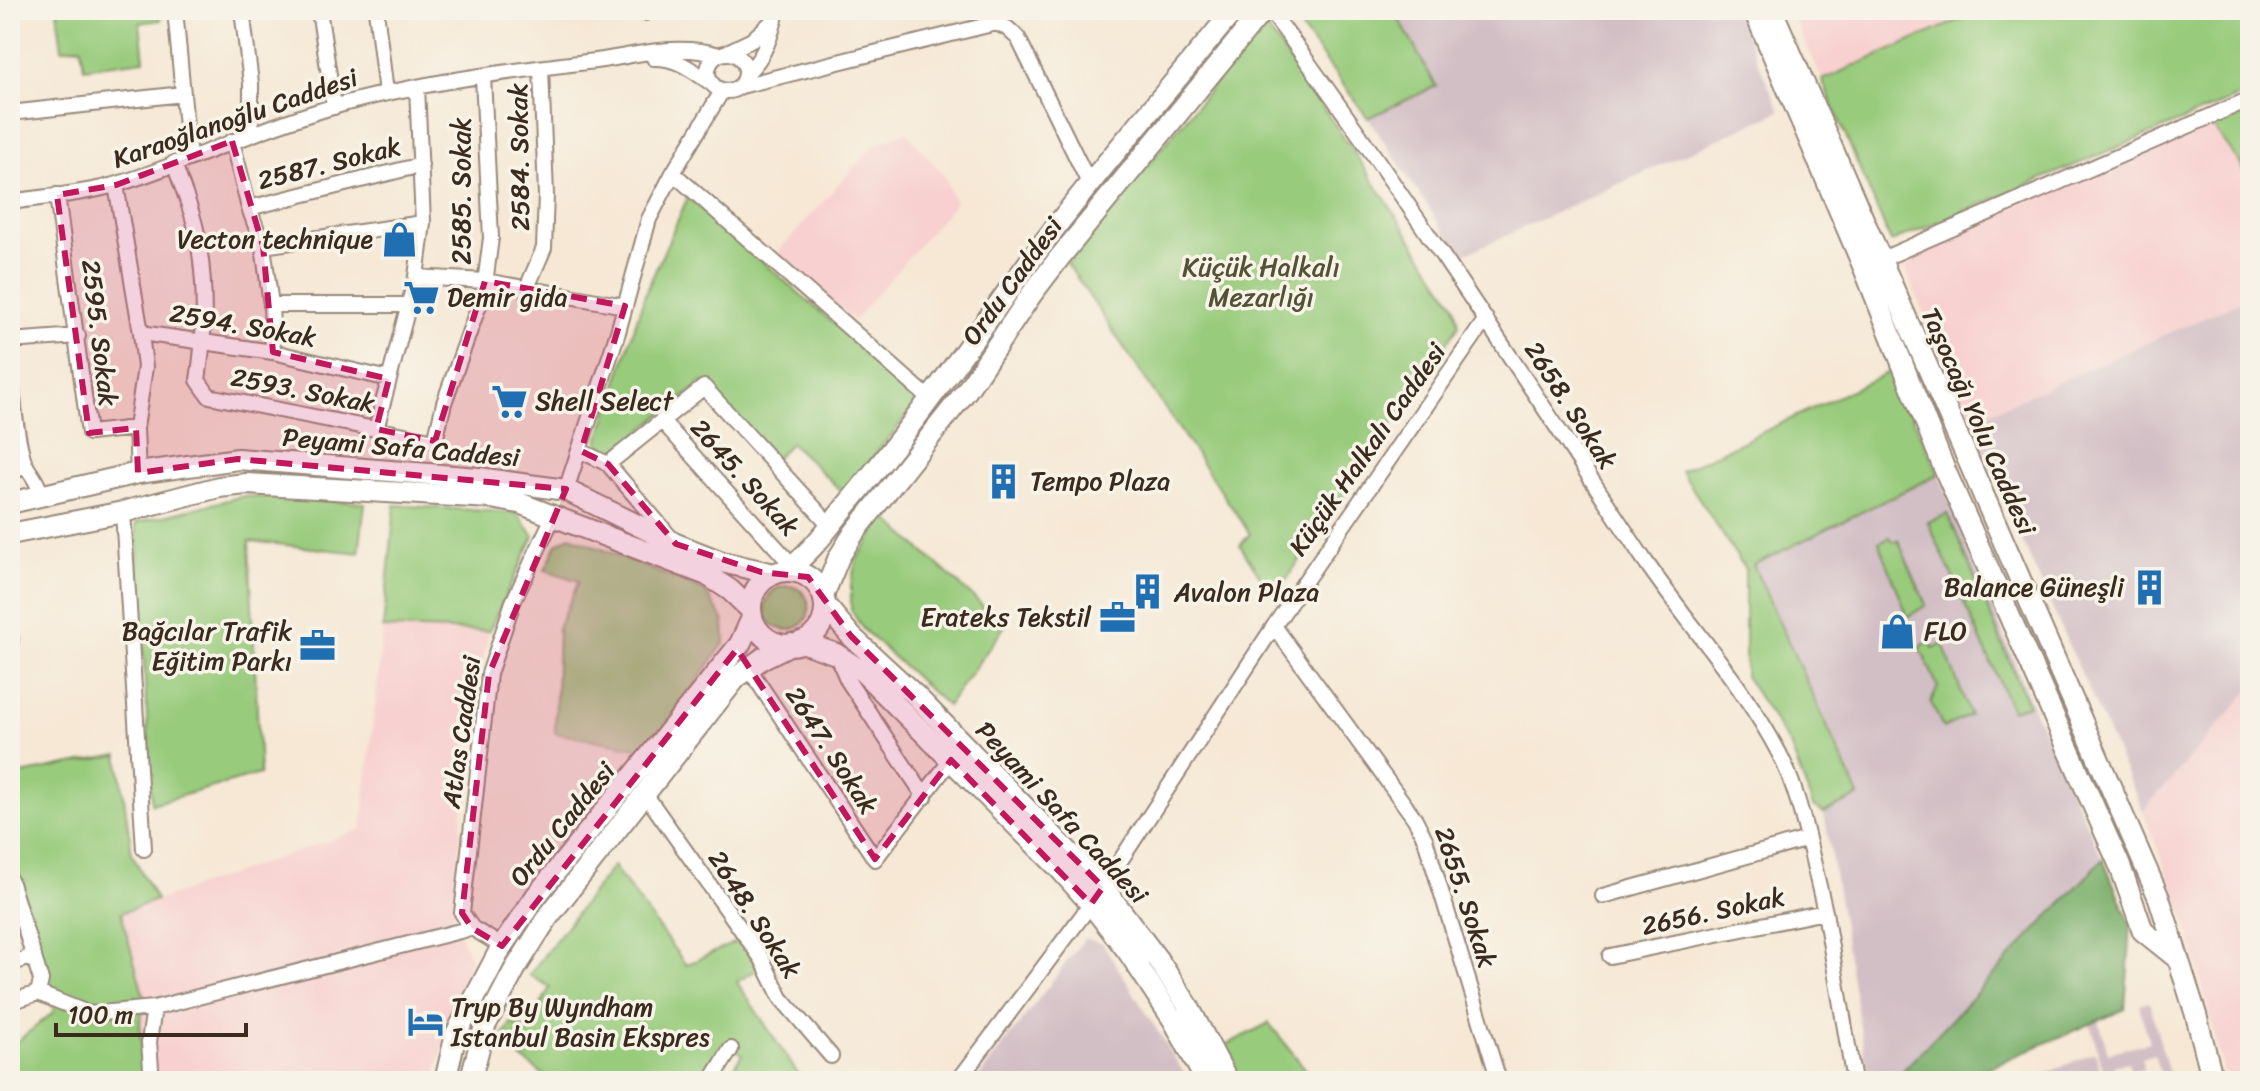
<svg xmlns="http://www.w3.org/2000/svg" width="2260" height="1091" font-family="Sriracha,sans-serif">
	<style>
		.built { fill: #f7d0cf }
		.industrial { fill: #d2bec5 }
		.green { fill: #98cb7b; stroke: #6a7a4c; stroke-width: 2 }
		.forest { fill: #7aaf6b; stroke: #5a6c44; stroke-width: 2 }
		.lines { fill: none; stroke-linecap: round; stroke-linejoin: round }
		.street-casing { stroke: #98897a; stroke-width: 18 }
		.secondary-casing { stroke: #98897a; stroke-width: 24 }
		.street { stroke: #fff; stroke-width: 14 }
		.secondary { stroke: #fff; stroke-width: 20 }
		.marked { fill: #c2185b; fill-opacity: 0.2; stroke: #c2185b; stroke-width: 6; stroke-dasharray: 16 10; stroke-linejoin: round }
		.labels { text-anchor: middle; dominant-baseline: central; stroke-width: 7; stroke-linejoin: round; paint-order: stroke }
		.street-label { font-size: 26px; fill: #3b2a1e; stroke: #f7f3e8 }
		.poi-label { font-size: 26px; fill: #3b2a1e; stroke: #f7f3e8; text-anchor: start }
		.park-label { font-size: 26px; fill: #525235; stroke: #f7f3e8 }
	</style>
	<rect width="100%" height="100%" fill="#f7f3e8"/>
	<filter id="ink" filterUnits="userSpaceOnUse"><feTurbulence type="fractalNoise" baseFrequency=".0125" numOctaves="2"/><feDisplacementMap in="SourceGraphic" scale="16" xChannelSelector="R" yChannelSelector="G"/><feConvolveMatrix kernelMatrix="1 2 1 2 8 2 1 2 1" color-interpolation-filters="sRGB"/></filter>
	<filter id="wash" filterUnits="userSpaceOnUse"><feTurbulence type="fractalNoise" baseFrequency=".006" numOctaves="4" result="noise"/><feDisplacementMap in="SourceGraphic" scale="32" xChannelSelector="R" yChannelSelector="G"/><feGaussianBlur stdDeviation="1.8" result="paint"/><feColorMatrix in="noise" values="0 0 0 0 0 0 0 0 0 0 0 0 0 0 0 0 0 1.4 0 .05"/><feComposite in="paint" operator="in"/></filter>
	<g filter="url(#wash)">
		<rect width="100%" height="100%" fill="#f6e8d5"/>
		<path class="built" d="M1790,10H1982L1822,80Z
			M2209,122L2240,163L2250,185V297L1969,422L1901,258Z
			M906,132L944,175L955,203L854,321L777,253L873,146Z
			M383,628L489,631L469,732L453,921L471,959L433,1081H143L140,1021L145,1001L121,913L362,829Z
			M2250,690V1081H2226L2187,924L2143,811Z"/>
		<path class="industrial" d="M1394,10H1735L1780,111L1461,256L1368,118L1436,86Z
			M2250,297V690L2143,811L1969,422Z
			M1939,474L2034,711L2103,859L1893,1081H1869L1824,813L1859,795L1753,565Z
			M1085,938L1103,944L1189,1081H976Z
			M2149,1002L2171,1081H2162L2154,1054L2141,1058L2144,1069L2132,1073L2128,1062L2113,1066L2116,1081H2106L2089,1019L2098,1017L2108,1053L2149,1042L2139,1005Z
			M2095,1052L2103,1081H2029Z"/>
		<path class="green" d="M57,10H160L161,20L140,23L144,60L84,68L81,46L62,49Z
			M1297,10H1394L1436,86L1368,118L1296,21Z
			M1982,10H2250V92L1891,242L1822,80Z
			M1264,24L1352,149L1455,305L1459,325L1280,589L1267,587L1240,545L1250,534L1067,263Z
			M2250,108V185L2240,163L2209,122Z
			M688,197L921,399L843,493L791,443L775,458L703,382L609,456L598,442L645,294Z
			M1891,371L1939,474L1753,565L1859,796L1824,813L1813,806L1790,745L1745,676V569L1681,471Z
			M243,496L365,503L359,553L249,541L260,774L152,804L136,523Z
			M395,505L517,513L534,536L489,631L383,628Z
			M1948,514L2028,705L2012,710L1928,522Z
			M885,517L1005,626L947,706L863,629L851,610V585L856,560Z
			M570,536L705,591L724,621L725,642L648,750L555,733L558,628L579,581L545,570L557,544Z
			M1890,537L1894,542L1898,540L1926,605L1908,617L1879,542Z
			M765 608a22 22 0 1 1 44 0a22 22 0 1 1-44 0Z
			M1930,641L1933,648L1943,644L1970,715L1943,728L1931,702L1938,687L1920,647Z
			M118,755L132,854L156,900L121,913L145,1001L140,1021L143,1081H10V1047L54,1012L10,839V776Z
			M613,866L686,965L740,940L758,969L737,982L798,1074L814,1081H727L742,1054L723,1043L694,1081H552L500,1042L511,1023L528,1030L550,987L529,975Z
			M1269,1023L1315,1081H1239L1224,1046Z"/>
		<path class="forest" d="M2103,859L2131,926L2125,1009L1957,1081H1893Z"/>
	</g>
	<g filter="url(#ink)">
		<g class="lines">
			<defs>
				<path id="street" d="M175,10L189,158
					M242,10L251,83V133
					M319,10L334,107
					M376,10L386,93
					M644,10L645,13
					M1270,10C1400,187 1520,371 1641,555C1685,621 1742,682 1779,753C1793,780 1801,809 1808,839
					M708 72a19 19 0 1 1 38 0a19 19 0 1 1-38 0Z
					M725,53L752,40L773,21
					M654,58C677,57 693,71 711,83
					M747,73C765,56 772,34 777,10
					M741,86L996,23L1007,28L1018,38L1090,185
					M10,113L183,94
					M232,141L249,208L263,246L271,305L273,352
					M174,163C181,185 191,207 196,229C206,279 206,330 198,380L209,396L435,441L444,403L484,291L491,238L483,77
					M673,173L931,400
					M116,185L141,333L273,352L389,379
					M57,195L89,433L136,428L138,473
					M10,202C45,197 84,194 118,184C192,161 261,127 336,106C417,83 503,72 587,62C632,57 674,42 719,55
					M249,208L421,165
					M263,246L423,223
					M1880,260L2250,99
					M416,277L485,281L625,306
					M526,290L544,248L546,195L541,68
					M271,305H409
					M10,341L78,336
					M10,372C14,401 15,433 24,461C29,474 38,479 41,495
					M662,421L793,566
					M136,428L145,367L141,333
					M376,429L416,277L423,223L417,87
					M581,451L608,464L671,538
					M608,464L704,387L830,525
					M10,474L25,465
					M566,490L618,332L649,219L673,173L722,91
					M123,512L144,849
					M1274,626L1415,819L1425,839L1499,1081
					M10,636L11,640
					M836,654L848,681L925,797
					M748,667L875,859L951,760
					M645,794L762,959L781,998L831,1056
					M10,880L41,980L38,993L10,1002
					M1103,887L1274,626L1486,319
					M1603,896L1808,839L1825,912L1854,1081
					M502,946L472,928L462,913L489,674L513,602L553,517
					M1610,956L1825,912
					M10,964L34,956
					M38,993L90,1014L154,1008
					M152,1081L149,1042L154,1008L472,928
					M711,1081L731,1049
					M958,1081L1091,904"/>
				<path id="secondary" d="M1754,10L1864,268L1944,468L2120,866L2143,931L2178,959
					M1772,10L2159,898L2196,1015L2213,1081
					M10,503L138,473L238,459L479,478L566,490L676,544L722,562L774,574
					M10,534L123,512L219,487L246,484L491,498L519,503L707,575L730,590L751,610
					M784,571C809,556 828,528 846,506C909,431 964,352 1021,273C1087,182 1163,97 1234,10
					M751 608a37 37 0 1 1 74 0a37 37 0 1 1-74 0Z
					M823,596L839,557L854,533L967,390L1031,295L1060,257L1263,10
					M825,605L851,636L915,695L1103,887L1158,960L1187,1004L1228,1081
					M801,642L836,654L863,672L1060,869L1091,904L1127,950L1174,1021L1206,1081
					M445,1081L456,1034L502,946L536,896L740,644L752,618
					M470,1081L485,1026L515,969L548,917L736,678L763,658L791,644"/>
			</defs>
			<use href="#street" class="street-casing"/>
			<use href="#secondary" class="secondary-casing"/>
			<use href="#street" class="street"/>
			<use href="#secondary" class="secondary"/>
		</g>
	</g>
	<path class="marked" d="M232,141L263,246L273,352L389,379L376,429L435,441L485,281L625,306L581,451L608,464L676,544L761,572L808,577L851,636L1103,887L1091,904L951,760L875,859L737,649L502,946L472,928L462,913L489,674L566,489L238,459L138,473L136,428L89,433L57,195L116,185Z"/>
	<defs>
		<symbol id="shop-bare" viewBox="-9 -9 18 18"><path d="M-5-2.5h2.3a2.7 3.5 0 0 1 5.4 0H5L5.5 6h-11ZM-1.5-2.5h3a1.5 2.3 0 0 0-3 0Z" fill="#1f6fb2" stroke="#f7f3e8" stroke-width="2.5" paint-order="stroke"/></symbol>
		<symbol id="supermarket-bare" viewBox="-9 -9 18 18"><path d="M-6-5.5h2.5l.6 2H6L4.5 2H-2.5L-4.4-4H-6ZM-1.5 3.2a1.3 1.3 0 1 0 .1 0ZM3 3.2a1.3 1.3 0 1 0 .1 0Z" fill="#1f6fb2" stroke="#f7f3e8" stroke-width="2.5" paint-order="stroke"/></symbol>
		<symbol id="building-bare" viewBox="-9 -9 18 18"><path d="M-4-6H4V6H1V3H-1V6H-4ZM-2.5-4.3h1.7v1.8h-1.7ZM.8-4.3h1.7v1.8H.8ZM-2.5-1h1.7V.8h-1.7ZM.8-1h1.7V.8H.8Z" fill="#1f6fb2" stroke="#f7f3e8" stroke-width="2.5" paint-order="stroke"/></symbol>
		<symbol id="office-bare" viewBox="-9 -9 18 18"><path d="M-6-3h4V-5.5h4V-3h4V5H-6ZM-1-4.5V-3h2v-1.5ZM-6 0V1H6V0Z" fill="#1f6fb2" stroke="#f7f3e8" stroke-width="2.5" paint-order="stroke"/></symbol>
		<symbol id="hotel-bare" viewBox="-9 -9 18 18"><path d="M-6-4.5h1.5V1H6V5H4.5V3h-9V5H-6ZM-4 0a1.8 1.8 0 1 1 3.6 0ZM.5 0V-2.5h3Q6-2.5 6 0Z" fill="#1f6fb2" stroke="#f7f3e8" stroke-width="2.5" paint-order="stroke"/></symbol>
	</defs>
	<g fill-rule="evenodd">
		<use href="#shop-bare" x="374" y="214" width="51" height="51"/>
		<use href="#supermarket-bare" x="396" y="272" width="51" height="51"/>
		<use href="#supermarket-bare" x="484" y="376" width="51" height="51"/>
		<use href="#building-bare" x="978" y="456" width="51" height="51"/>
		<use href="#building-bare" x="2124" y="562" width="51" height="51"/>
		<use href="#building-bare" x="1122" y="566" width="51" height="51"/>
		<use href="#office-bare" x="1092" y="592" width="51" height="51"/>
		<use href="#shop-bare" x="1872" y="606" width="51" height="51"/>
		<use href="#office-bare" x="292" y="620" width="51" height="51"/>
		<use href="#hotel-bare" x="400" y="996" width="51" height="51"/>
	</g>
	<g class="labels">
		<g class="street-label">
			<text transform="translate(235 118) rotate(-19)">Karaoğlanoğlu Caddesi</text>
			<text transform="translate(519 157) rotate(-91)">2584. Sokak</text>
			<text transform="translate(329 163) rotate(-14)">2587. Sokak</text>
			<text transform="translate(461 191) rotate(-90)">2585. Sokak</text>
			<text transform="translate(1012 281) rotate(-54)">Ordu Caddesi</text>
			<text transform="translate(243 325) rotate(10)">2594. Sokak</text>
			<text transform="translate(100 333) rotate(83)">2595. Sokak</text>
			<text transform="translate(303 390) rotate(11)">2593. Sokak</text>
			<text transform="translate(1571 405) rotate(57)">2658. Sokak</text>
			<text transform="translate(1979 421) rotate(66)">Taşocağı Yolu Caddesi</text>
			<text transform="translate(401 447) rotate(5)">Peyami Safa Caddesi</text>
			<text transform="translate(1367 449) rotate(-55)">Küçük Halkalı Caddesi</text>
			<text transform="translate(745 477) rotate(48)">2645. Sokak</text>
			<text transform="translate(461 732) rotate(-82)">Atlas Caddesi</text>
			<text transform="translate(832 750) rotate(57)">2647. Sokak</text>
			<text transform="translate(1062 812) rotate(47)">Peyami Safa Caddesi</text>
			<text transform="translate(562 824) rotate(-51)">Ordu Caddesi</text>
			<text transform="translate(1466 897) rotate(72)">2655. Sokak</text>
			<text transform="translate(1713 911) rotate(-12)">2656. Sokak</text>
			<text transform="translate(755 914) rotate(57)">2648. Sokak</text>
		</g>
		<g class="poi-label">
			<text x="373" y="239" text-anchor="end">Vecton technique</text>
			<text x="447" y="297">Demir gida</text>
			<text x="535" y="401">Shell Select</text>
			<text x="1030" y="481">Tempo Plaza</text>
			<text x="2124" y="587" text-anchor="end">Balance Güneşli</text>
			<text x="1174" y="592">Avalon Plaza</text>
			<text x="1091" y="617" text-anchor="end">Erateks Tekstil</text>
			<text x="292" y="631" text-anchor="end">Bağcılar Trafik<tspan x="292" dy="30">Eğitim Parkı</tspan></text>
			<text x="1924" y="631">FLO</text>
			<text x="451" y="1007">Tryp By Wyndham<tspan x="451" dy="30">Istanbul Basin Ekspres</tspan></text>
		</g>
		<g class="park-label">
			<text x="1261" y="267">Küçük Halkalı<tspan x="1261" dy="30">Mezarlığı</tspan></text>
		</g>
	</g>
	<rect width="2260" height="1091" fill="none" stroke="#f7f3e8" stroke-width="40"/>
	<path d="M56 1023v12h190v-12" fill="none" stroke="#3b2a1e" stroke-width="4"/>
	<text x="68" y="1023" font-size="24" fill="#3b2a1e" stroke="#f7f3e8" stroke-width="6" paint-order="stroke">100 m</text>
</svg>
